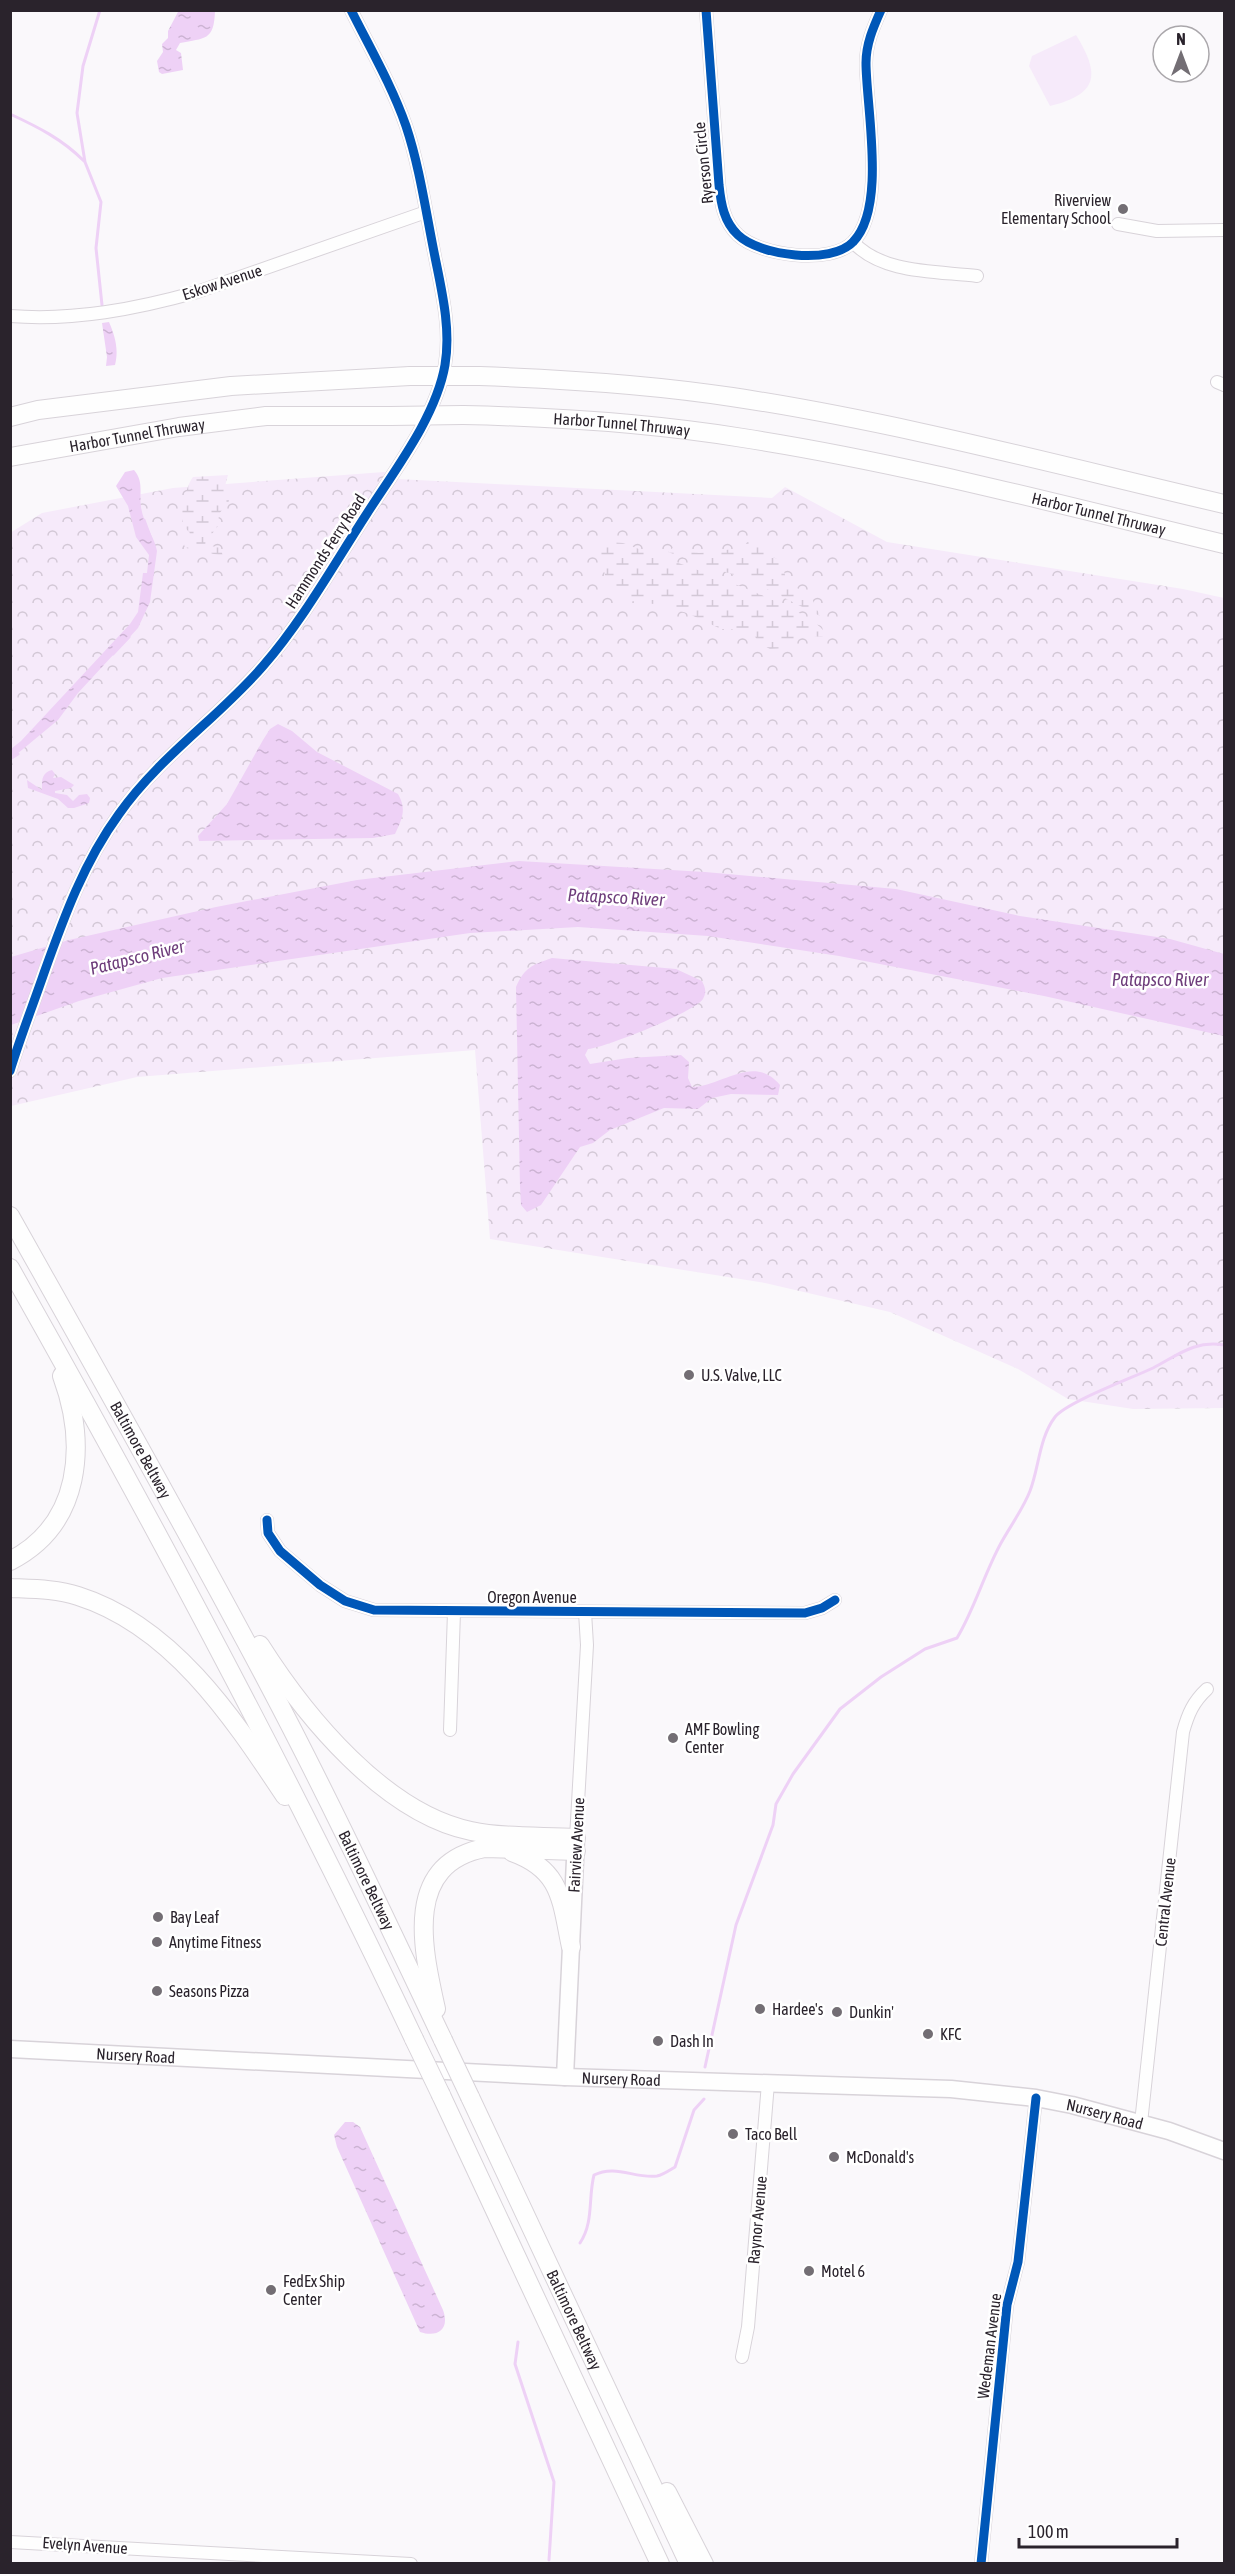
<svg xmlns="http://www.w3.org/2000/svg" width="1235" height="2574" font-family="'Asap Condensed',sans-serif">
	<style>
		.forest { fill: url(#forest-crowns) }
		.wetland { fill: url(#wetland-marsh) }
		.pitch { fill: #f6eafa }
		.water { fill: url(#water-ripples) }
		.lines { fill: none; stroke-linecap: round; stroke-linejoin: round }
		.stream { stroke: #eed1f6; stroke-width: 3 }
		.minor-casing { stroke: #d8d3d9; stroke-width: 14 }
		.major-casing { stroke: #d8d3d9; stroke-width: 19 }
		.highway-casing { stroke: #d8d3d9; stroke-width: 20 }
		.minor { stroke: #fefefe; stroke-width: 12 }
		.major { stroke: #fefefe; stroke-width: 16 }
		.highway { stroke: #fefefe; stroke-width: 18 }
		.highway-bridge-casing { stroke: #d8d3d9; stroke-width: 20; stroke-linecap: butt }
		.highway-bridge { stroke: #fefefe; stroke-width: 18 }
		.cycleway-casing { stroke: #fff; stroke-width: 13 }
		.cycleway { stroke: #0057b8; stroke-width: 9 }
		.poi-dot { fill: #736e74; stroke: #fff; stroke-width: 2 }
		.labels { text-anchor: middle; dominant-baseline: central; stroke-width: 5; stroke-linejoin: round; paint-order: stroke }
		.street-label { font-size: 16px; fill: #2a232c; stroke: #fff }
		.poi-label { font-size: 16px; fill: #2a232c; stroke: #fff; text-anchor: start }
		.water-label { font-size: 18px; font-style: italic; fill: #6e3d7b; stroke: #fff }
	</style>
	<defs>
		<pattern id="forest-crowns" width="20" height="18" patternUnits="userSpaceOnUse" patternTransform="scale(1.5)"><rect width="20" height="18" fill="#f6eafa"/><path d="M2 6a3 3 0 1 1 6 0M12 15a3 3 0 1 1 6 0" fill="none" stroke="#d3c8d6"/></pattern>
		<pattern id="wetland-marsh" width="20" height="14" patternUnits="userSpaceOnUse" patternTransform="scale(1.5)"><rect width="20" height="14" fill="#f6eafa"/><path d="M1 5h8M5 5V1M11 12h8M15 12V8" fill="none" stroke="#d3c8d6"/></pattern>
		<pattern id="water-ripples" width="26" height="14" patternUnits="userSpaceOnUse" patternTransform="scale(1.5)"><rect width="26" height="14" fill="#eed1f6"/><path d="M2 4q2-2 4 0t4 0M15 11q2-2 4 0t4 0" fill="none" stroke="#ccb3d3"/></pattern>
	</defs>
	<rect width="100%" height="100%" fill="#faf8fb"/>
	<path class="forest" d="M384,472L397,479L772,498L785,487L887,542L1183,589L1224,598V1408L1133,1409L1068,1399L1018,1369L890,1312L765,1283L490,1239L475,1050L137,1077L11,1106L10,533L42,513L173,488Z"/>
	<path class="wetland" d="M228,475L225,486L229,501L219,514L218,526L205,543L207,546L220,547L223,556L186,548L184,545L190,533C188,531 185,528 184,525C179,517 186,485 193,477Z
		M757,536L761,539L766,554L782,561L787,585L809,592L820,616L749,580L668,552L674,547L698,553L735,549L745,545L751,537Z
		M609,542L623,543C655,556 817,607 826,635L821,637L798,634L795,644L789,648L770,649L759,643L751,630L721,629L687,613L655,604L638,603L614,594L608,586L598,549L600,545Z"/>
	<path class="pitch" d="M1076,35C1100,74 1099,94 1050,106L1029,66L1032,56Z"/>
	<path class="water" d="M179,10L215,11C214,41 205,38 180,43L176,50L181,53L183,70L162,74L159,72L157,61L163,52L162,44L168,38V31Z
		M109,322C115,336 119,349 115,365L106,366L107,357L102,323Z
		M134,470C144,482 139,492 141,507C143,523 155,538 157,551L150,602L138,628L78,693L58,720L11,759V749L21,741L130,624L138,612L143,573H147L149,555L136,537L128,506L116,486L125,472Z
		M278,724L292,731L317,752L398,794C407,809 402,819 395,834L373,838L199,841L198,836L227,804L263,740L270,729Z
		M52,770L55,774L53,778L61,777L74,785L71,788L55,791V793L67,795L73,801L79,795L87,794L90,798L89,803L74,808H68L58,799L28,788L27,780L42,790C42,781 41,773 52,770Z
		M519,861L705,872L896,889L1020,916L1170,939L1224,954V1036L1044,996L839,956L708,936L578,927L470,933L162,978L79,1001L11,1025V957L69,940L216,907L357,880Z
		M552,958L676,969L702,981C705,987 707,992 703,999C695,1012 604,1048 588,1049L585,1055L590,1064L628,1058L681,1055L689,1062L688,1078L692,1087C721,1087 754,1053 780,1085L778,1095L731,1094L712,1098L698,1109L664,1108L610,1130L593,1143L580,1147L541,1205L527,1212L521,1205L520,1186L516,987C525,967 532,965 552,958Z
		M345,2122H353L360,2127L443,2310C450,2329 438,2338 420,2332L337,2147L334,2135Z"/>
	<g class="lines">
		<path class="stream" d="M100,10L83,66L77,113L85,162L101,202L96,248L102,305
			M10,114C38,127 62,139 84,161
			M144,520L151,539
			M113,654L129,637
			M10,759L18,754
			M705,2067L736,1925L773,1825L776,1804L793,1774L840,1709L881,1677L925,1649L957,1638C975,1608 984,1574 1001,1543C1011,1525 1023,1509 1030,1491C1039,1468 1039,1438 1055,1417C1067,1402 1132,1378 1153,1368C1178,1355 1195,1340 1224,1345
			M580,2243C594,2222 588,2198 594,2175C616,2164 635,2179 657,2176C663,2175 670,2170 675,2167L694,2110L704,2099
			M518,2342L515,2364L554,2482L549,2560"/>
		<defs>
			<path id="minor" d="M706,10L719,185C721,204 724,222 738,235C760,256 831,265 853,242C887,208 866,106 866,63C866,44 873,28 881,10
				M1118,224L1157,231L1224,230
				M853,242C882,274 937,271 977,276
				M10,316C74,321 136,309 197,292L426,212
				M1217,382L1224,385
				M10,1071C20,1038 33,1005 44,973C64,917 84,862 119,814C159,757 218,718 263,666C303,620 333,566 366,515C394,471 436,417 445,365C451,329 442,292 435,257C426,213 420,168 406,126C392,86 370,48 351,10
				M267,1520L268,1533L280,1551L320,1585L345,1601L374,1610L805,1613L822,1608L835,1600
				M450,1730L454,1612
				M576,1838L587,1645L585,1612
				M1141,2123L1183,1732C1188,1714 1193,1702 1207,1689
				M742,2357L748,2327L768,2083
				M10,2542L411,2564
				M981,2564L1007,2305L1018,2262L1036,2098"/>
			<g id="major">
				<path id="s1" d="M10,2049L565,2077L951,2089L1036,2098L1072,2105L1169,2131L1224,2151"/>
				<path d="M565,2077L576,1838"/>
			</g>
			<g id="highway">
				<path d="M479,376C564,379 648,384 732,397C898,422 1061,466 1224,504"/>
				<path id="s2" d="M463,415C557,417 650,423 743,438C905,463 1065,506 1224,544"/>
				<path d="M10,417L38,410L231,386L410,376"/>
				<path id="s3" d="M10,457L179,427L266,416H390"/>
				<path id="s4" d="M10,1216C97,1371 185,1526 268,1683C330,1800 386,1920 443,2040"/>
				<path d="M10,1268C153,1521 290,1776 414,2039"/>
				<path d="M10,1561C82,1524 87,1444 62,1376"/>
				<path d="M10,1588C33,1589 57,1589 78,1596C173,1626 233,1718 285,1796"/>
				<path d="M260,1645C305,1716 384,1813 471,1831C505,1838 542,1836 576,1838"/>
				<path d="M512,1852C562,1870 561,1900 571,1947"/>
				<path d="M436,2009C423,1950 402,1864 485,1848L576,1851"/>
				<path d="M441,2095L660,2564"/>
				<path id="s5" d="M470,2097L689,2564"/>
				<path d="M667,2492L704,2564"/>
			</g>
		</defs>
		<use href="#minor" class="minor-casing"/>
		<use href="#major" class="major-casing"/>
		<use href="#highway" class="highway-casing"/>
		<use href="#minor" class="minor"/>
		<use href="#major" class="major"/>
		<use href="#highway" class="highway"/>
		<defs>
			<path id="highway-bridge" d="M410,376H479
				M390,416L463,415
				M414,2039L441,2095
				M443,2040L470,2097"/>
		</defs>
		<use href="#highway-bridge" class="highway-bridge-casing"/>
		<use href="#highway-bridge" class="highway-bridge"/>
		<defs>
			<path id="cycleway" d="M706,10L719,185C721,204 724,222 738,235C760,256 831,265 853,242C887,208 866,106 866,63C866,44 873,28 881,10
				M10,1071C20,1038 33,1005 44,973C64,917 84,862 119,814C159,757 218,718 263,666C303,620 333,566 366,515C394,471 436,417 445,365C451,329 442,292 435,257C426,213 420,168 406,126C392,86 370,48 351,10
				M267,1520L268,1533L280,1551L320,1585L345,1601L374,1610L805,1613L822,1608L835,1600
				M981,2564L1007,2305L1018,2262L1036,2098"/>
		</defs>
		<use href="#cycleway" class="cycleway-casing"/>
		<use href="#cycleway" class="cycleway"/>
	</g>
	<g class="poi-dot">
		<circle cx="1123" cy="209" r="6"/>
		<circle cx="689" cy="1375" r="6"/>
		<circle cx="673" cy="1738" r="6"/>
		<circle cx="158" cy="1917" r="6"/>
		<circle cx="157" cy="1942" r="6"/>
		<circle cx="157" cy="1991" r="6"/>
		<circle cx="760" cy="2009" r="6"/>
		<circle cx="837" cy="2012" r="6"/>
		<circle cx="928" cy="2034" r="6"/>
		<circle cx="658" cy="2041" r="6"/>
		<circle cx="733" cy="2134" r="6"/>
		<circle cx="834" cy="2157" r="6"/>
		<circle cx="809" cy="2271" r="6"/>
		<circle cx="271" cy="2290" r="6"/>
	</g>
	<g class="labels">
		<g class="street-label">
			<text transform="translate(703 163) rotate(-96)">Ryerson Circle</text>
			<text transform="translate(222 282) rotate(-18)">Eskow Avenue</text>
			<text stroke="none"><textPath href="#s2" startOffset="159">Harbor Tunnel Thruway</textPath></text>
			<text stroke="none"><textPath href="#s3" startOffset="129">Harbor Tunnel Thruway</textPath></text>
			<text stroke="none"><textPath href="#s2" startOffset="645">Harbor Tunnel Thruway</textPath></text>
			<text transform="translate(325 551) rotate(-57)">Hammonds Ferry Road</text>
			<text stroke="none"><textPath href="#s4" startOffset="268">Baltimore Beltway</textPath></text>
			<text x="532" y="1597">Oregon Avenue</text>
			<text transform="translate(576 1845) rotate(-87)">Fairview Avenue</text>
			<text stroke="none"><textPath href="#s4" startOffset="754">Baltimore Beltway</textPath></text>
			<text transform="translate(1165 1902) rotate(-84)">Central Avenue</text>
			<text stroke="none"><textPath href="#s1" startOffset="126">Nursery Road</textPath></text>
			<text stroke="none"><textPath href="#s1" startOffset="612">Nursery Road</textPath></text>
			<text stroke="none"><textPath href="#s1" startOffset="1098">Nursery Road</textPath></text>
			<text transform="translate(757 2220) rotate(-85)">Raynor Avenue</text>
			<text stroke="none"><textPath href="#s5" startOffset="246">Baltimore Beltway</textPath></text>
			<text transform="translate(989 2346) rotate(-83)">Wedeman Avenue</text>
			<text transform="translate(85 2545) rotate(4)">Evelyn Avenue</text>
		</g>
		<g class="poi-label">
			<text x="1111" y="200" text-anchor="end">Riverview<tspan x="1111" dy="18">Elementary School</tspan></text>
			<text x="701" y="1375">U.S. Valve, LLC</text>
			<text x="685" y="1729">AMF Bowling<tspan x="685" dy="18">Center</tspan></text>
			<text x="170" y="1917">Bay Leaf</text>
			<text x="169" y="1942">Anytime Fitness</text>
			<text x="169" y="1991">Seasons Pizza</text>
			<text x="772" y="2009">Hardee's</text>
			<text x="849" y="2012">Dunkin'</text>
			<text x="940" y="2034">KFC</text>
			<text x="670" y="2041">Dash In</text>
			<text x="745" y="2134">Taco Bell</text>
			<text x="846" y="2157">McDonald's</text>
			<text x="821" y="2271">Motel 6</text>
			<text x="283" y="2281">FedEx Ship<tspan x="283" dy="18">Center</tspan></text>
		</g>
		<g class="water-label">
			<text transform="translate(616 897) rotate(3)">Patapsco River</text>
			<text transform="translate(137 957) rotate(-14)">Patapsco River</text>
			<text x="1160" y="979">Patapsco River</text>
		</g>
	</g>
	<rect width="1235" height="2574" fill="none" stroke="#2a232c" stroke-width="24"/>
	<g transform="translate(1181 54)"><circle r="28" fill="#ffffff" stroke="#aaa7ab" stroke-width="1.5"/>
	<path d="M0-4.5L10 22L0 15L-10 22Z" fill="#736e74"/>
	<text y="-9" font-size="16" font-weight="bold" text-anchor="middle" fill="#2a232c">N</text>
	</g>
	<path d="M1019 2538v9h158v-9" fill="none" stroke="#2a232c" stroke-width="3"/>
	<text x="1028" y="2538" font-size="18" fill="#2a232c" stroke="#ffffff" stroke-width="4.5" paint-order="stroke">100 m</text>
</svg>
